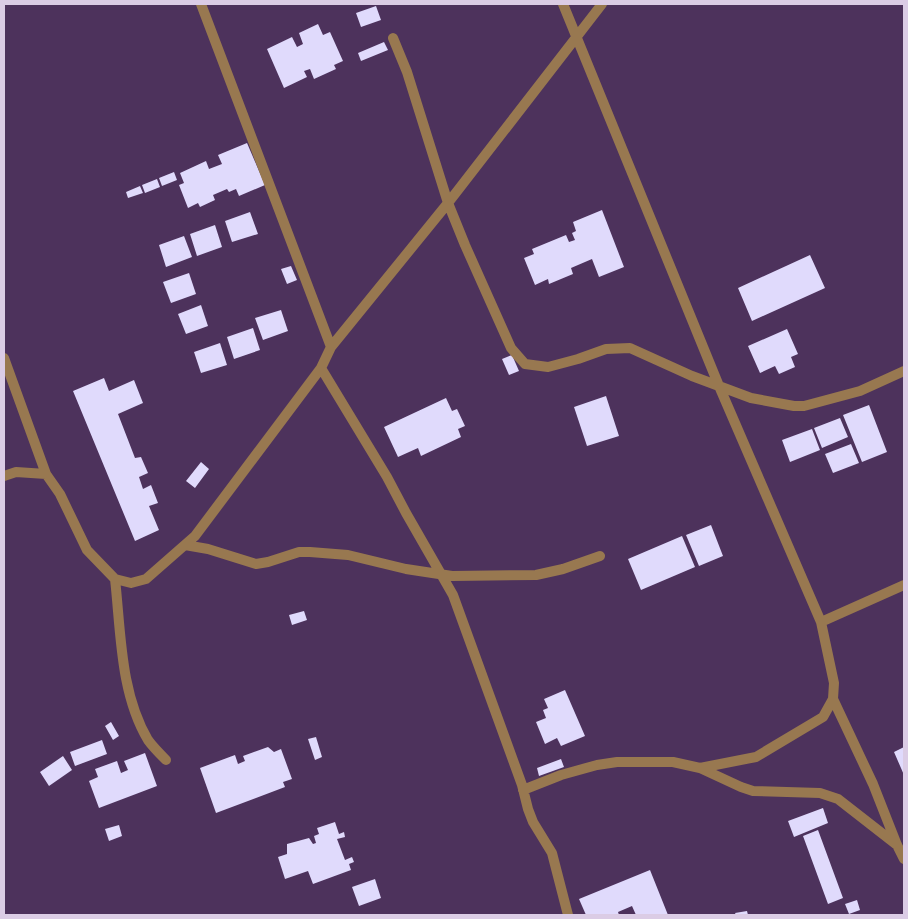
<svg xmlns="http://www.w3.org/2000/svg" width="908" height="919" font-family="Poppins,sans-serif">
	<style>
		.building { fill: #e0dafc }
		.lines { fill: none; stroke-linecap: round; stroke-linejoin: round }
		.minor { stroke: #987850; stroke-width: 10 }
	</style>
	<rect width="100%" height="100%" fill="#4d325c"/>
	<path class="building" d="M376,6L381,20L361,27L356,13Z
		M318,24L323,35L330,32L343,61L334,65L336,69L314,79L310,69L304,71L307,77L284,88L267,49L292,37L297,47L303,44L299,33Z
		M384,42L388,50L361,61L358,53Z
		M247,143L265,185L239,196L236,189L229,192L227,189L213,195L215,200L200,207L198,203L188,208L179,185L184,183L180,173L206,161L209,169L222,164L218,155Z
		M174,172L177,180L162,186L159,178Z
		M157,179L160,187L145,193L142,185Z
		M140,186L143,193L128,198L126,192Z
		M602,210L624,267L599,277L592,259L571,268L573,274L549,284L548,279L535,285L524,258L534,254L532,249L566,235L569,242L575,240L572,233L576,231L573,222Z
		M250,212L258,234L232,242L225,221Z
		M215,225L222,247L197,256L190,234Z
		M184,236L192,257L166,267L159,245Z
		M810,255L825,288L752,321L738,288Z
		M291,266L297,280L287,284L281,269Z
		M189,273L196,294L171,303L163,282Z
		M201,305L208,326L186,334L178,314Z
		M281,310L288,331L263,340L255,318Z
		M253,328L260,350L234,359L227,337Z
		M787,329L798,354L791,357L795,367L779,374L775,366L760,373L748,346Z
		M220,343L227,365L201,373L194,352Z
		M512,355L519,371L509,375L502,359Z
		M104,378L109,391L134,380L143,403L118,414L135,458L141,457L148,473L139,477L143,489L151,485L158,503L149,506L159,530L135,541L73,391Z
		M606,396L619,436L587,446L574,407Z
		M446,398L452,411L457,409L465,426L458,429L461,437L421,456L418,448L398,457L384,427Z
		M869,405L887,452L862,462L843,415Z
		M840,418L848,437L822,448L814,428Z
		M812,429L820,450L790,462L782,440Z
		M851,444L859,463L833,473L825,454Z
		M201,462L209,469L195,488L186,481Z
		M711,525L723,556L699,566L686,535Z
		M682,536L695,567L641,590L628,559Z
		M304,611L307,620L292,625L289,615Z
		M565,690L585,736L561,746L557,738L545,744L536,722L546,718L543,710L548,708L544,699Z
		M111,722L119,736L113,740L105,726Z
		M316,737L322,757L315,760L308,739Z
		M102,740L107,754L75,766L70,752Z
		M268,747L274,752L281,749L292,779L283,782L285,787L216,813L200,768L235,755L238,764L245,761L243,756Z
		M904,747V775L894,752Z
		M145,753L157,786L99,808L89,781L98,777L95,769L117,761L121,773L128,770L124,761Z
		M63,756L72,770L49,786L40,772Z
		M561,759L564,767L539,776L537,768Z
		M823,808L828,823L794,837L788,821Z
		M335,822L339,834L344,832L345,837L337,839L345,860L352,857L354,862L349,864L351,870L313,884L308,871L285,879L278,857L287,854V844L309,838L313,844L316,843L314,836L319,834L317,828Z
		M119,825L122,836L109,841L105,829Z
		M818,830L843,898L828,904L803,836Z
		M650,870L668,915H636L632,906L618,912L619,915H586L579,899Z
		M375,879L381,898L359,906L352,887Z
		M857,900L860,910L849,914L845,904Z
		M747,911L748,915H736L735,913Z"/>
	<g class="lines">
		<path class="minor" d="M201,4L331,347
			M563,4L719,386L821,622L834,683L833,699L823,717L756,757L700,768
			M393,38L407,72L448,203L465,245L511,348L525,364L548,367L578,359L606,349L630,348L692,376L751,398L794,406H804L860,391L904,371
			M4,358L46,474
			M321,368L387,477L406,513L453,595L522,785L528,809L533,822L552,853L568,915
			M4,476L16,472L46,474L60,494L87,550L115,579L131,583L146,579L195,536L321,368L331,347L448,203L602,4
			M185,545L208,549L256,564L268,562L299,552H310L348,555L406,569L452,576L536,575L563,569L600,556
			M115,579C121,632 120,693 148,740C153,747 160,754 166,760
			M821,622L904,585
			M833,699L873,784L897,845L904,859
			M523,790L561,775L597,765L617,762H673L700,768L741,787L753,791L820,793L838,799L897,845"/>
	</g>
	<rect width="908" height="919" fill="none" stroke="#dbcce5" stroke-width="10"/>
</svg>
